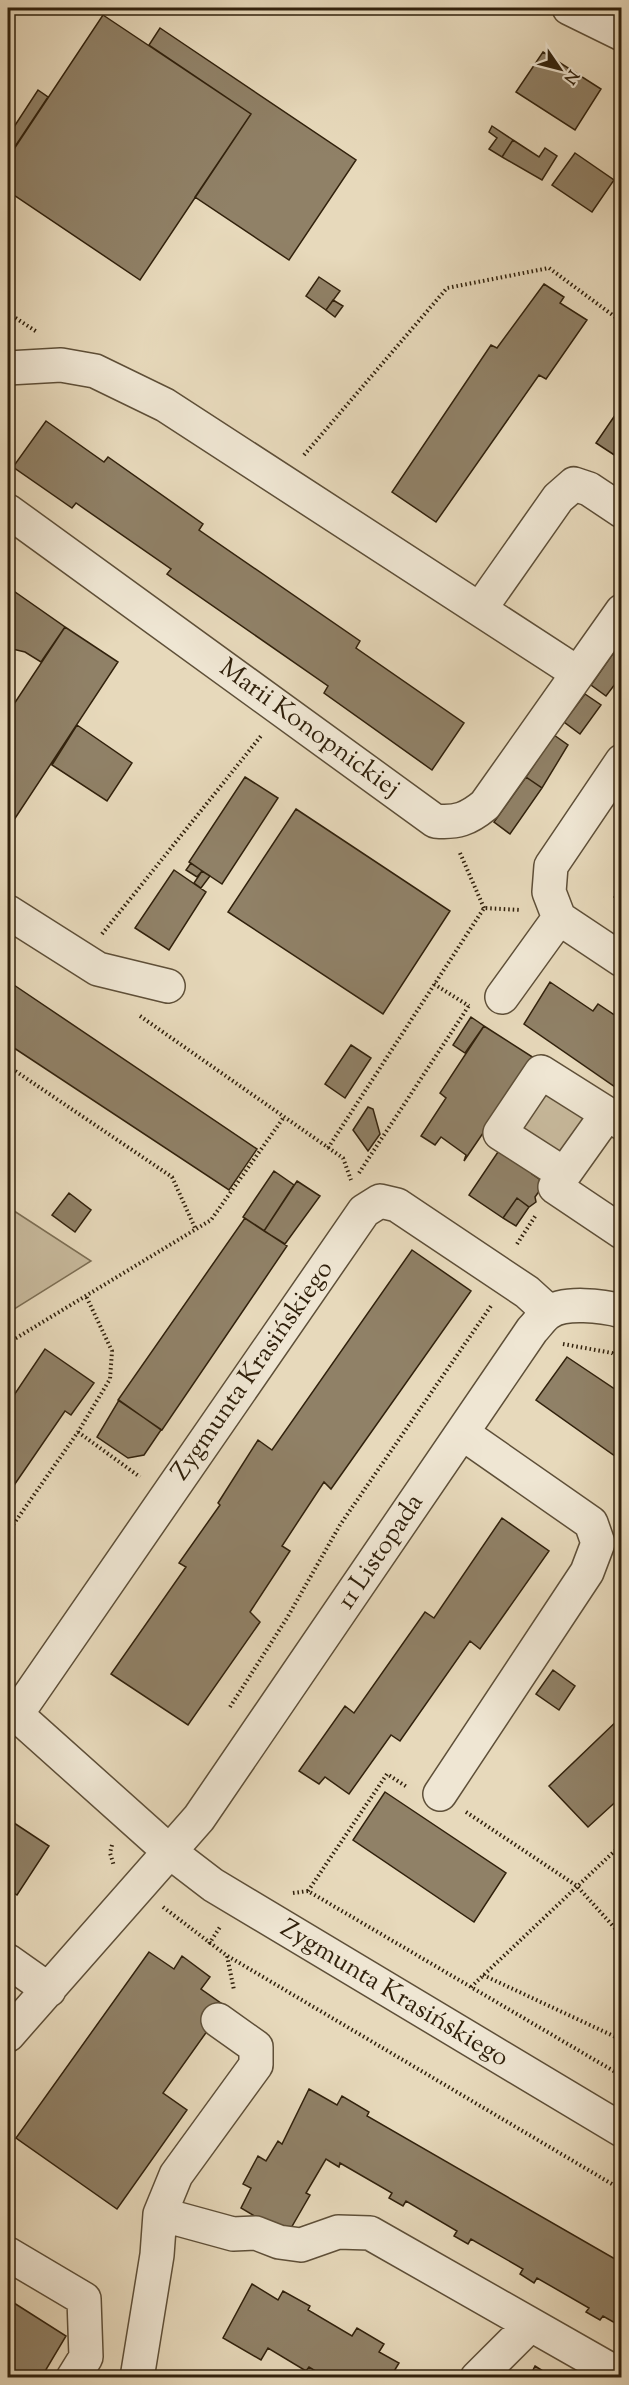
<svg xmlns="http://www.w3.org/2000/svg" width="629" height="2385" font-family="'Sorts Mill Goudy',serif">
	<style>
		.green { fill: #c8ba9d; stroke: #7c6e54; stroke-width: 1.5 }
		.building { fill: #908167; stroke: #31210c; stroke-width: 1.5 }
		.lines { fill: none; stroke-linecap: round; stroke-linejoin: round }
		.minor-casing { stroke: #5e4f38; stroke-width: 36 }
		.path { stroke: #31210c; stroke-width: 4; stroke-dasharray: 1.5 3; stroke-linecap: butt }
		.minor { stroke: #efe6d3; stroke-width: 33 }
		.labels { text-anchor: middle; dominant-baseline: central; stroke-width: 4.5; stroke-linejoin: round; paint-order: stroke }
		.street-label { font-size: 26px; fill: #31210c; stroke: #efe6d3 }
	</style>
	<rect width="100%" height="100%" fill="#e7d9bb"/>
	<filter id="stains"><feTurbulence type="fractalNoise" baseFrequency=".00333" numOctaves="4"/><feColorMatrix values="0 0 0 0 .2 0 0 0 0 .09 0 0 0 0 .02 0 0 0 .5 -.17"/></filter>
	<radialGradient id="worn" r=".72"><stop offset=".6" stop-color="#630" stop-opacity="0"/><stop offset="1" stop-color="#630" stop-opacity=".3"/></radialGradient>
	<path class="green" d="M542,1079L597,1116L562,1166L508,1131Z
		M8,1207L91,1261L8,1313Z"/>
	<path class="building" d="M103,15L251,114L140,280L8,191V158Z
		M160,28L356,160L289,260L195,197L251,114L149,45Z
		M543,52L601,89L575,130L516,92Z
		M38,90L48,97L12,151L8,148V136Z
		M492,126L513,140L502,157L489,149L497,138L489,132Z
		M513,140L539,157L545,148L557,156L542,180L502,157Z
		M575,153L614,180L592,212L552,185Z
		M319,277L340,291L326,310L306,296Z
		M544,284L564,297L560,303L587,320L546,379L539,375L436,522L392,492L491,345L497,348Z
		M333,300L343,306L335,317L326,310Z
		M622,405V460L596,443Z
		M46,421L104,462L108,457L203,524L199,530L360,641L356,648L464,723L432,770L324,693L328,686L167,574L171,569L76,503L72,508L13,467Z
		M8,587L65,627L41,662L25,652L8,648Z
		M65,627L118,662L8,829V713Z
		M622,642V657L614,652Z
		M614,652L622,658V675L606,696L591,685Z
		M585,694L601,705L580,734L564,722Z
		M77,725L132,763L107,801L52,765Z
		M554,735L568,745L542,788L526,777Z
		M245,777L278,798L222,884L189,862Z
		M526,777L542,788L510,834L494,822Z
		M296,809L450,911L383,1014L228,912Z
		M191,863L202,871L197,877L186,870Z
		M174,870L206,892L169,950L135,928Z
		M202,871L210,876L201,888L194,883Z
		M622,887V902L614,897Z
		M8,981L257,1149L229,1190L8,1044Z
		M550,982L593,1011L598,1004L622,1020L621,1091L524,1024Z
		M471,1017L484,1026L465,1053L453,1045Z
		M484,1026L534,1058L464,1161L466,1155L441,1137L435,1145L421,1136L446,1098L440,1093Z
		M351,1045L371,1058L345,1098L325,1084Z
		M368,1107L373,1109L380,1134L368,1151L353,1130Z
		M502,1146L536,1168L532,1174L545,1183L535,1197L536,1202L529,1207L517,1198L503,1218L469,1195Z
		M274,1171L294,1185L264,1231L243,1217Z
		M297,1181L320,1196L285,1244L264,1231Z
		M69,1193L91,1210L75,1232L52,1215Z
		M517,1198L529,1207L516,1226L503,1218Z
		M245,1218L287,1246L162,1430L118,1400Z
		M412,1250L471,1291L331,1489L324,1482L282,1546L290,1551L250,1612L260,1622L188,1725L111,1674L186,1567L179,1563L220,1505L218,1503L258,1440L272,1450Z
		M45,1349L94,1383L71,1415L65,1411L8,1494V1404Z
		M567,1357L622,1394V1461L536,1400Z
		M119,1400L161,1430L144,1455L128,1458L97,1437Z
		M502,1518L549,1551L480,1649L470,1641L400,1741L391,1735L349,1794L325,1777L319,1784L299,1771L345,1706L354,1713L425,1612L434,1618Z
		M553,1670L575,1686L559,1710L536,1694Z
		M622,1716V1796L588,1827L549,1786Z
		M385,1792L506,1873L474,1922L353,1840Z
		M8,1819L49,1846L17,1895L8,1889Z
		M149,1952L174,1969L182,1956L210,1977L201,1989L225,2006L163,2093L187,2110L117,2209L16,2138Z
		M309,2089L337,2105L342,2096L369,2112L367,2116L622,2263V2327L603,2316L600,2320L586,2312L589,2308L537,2278L534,2283L520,2274L523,2269L471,2239L468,2244L454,2236L457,2231L406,2201L403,2206L389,2198L392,2193L340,2163L339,2167L326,2159L306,2193L310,2195L287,2235L241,2208L251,2188L243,2184L258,2156L266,2161L278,2141L282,2144Z
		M252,2284L278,2300L283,2291L310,2306L308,2310L352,2336L357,2328L384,2344L379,2352L399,2363L390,2378H327L309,2367L306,2371L268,2348L261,2360L223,2338Z
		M14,2303L66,2336L41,2378H8V2313Z
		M535,2366L554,2378H529Z"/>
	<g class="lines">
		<defs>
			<path id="minor" d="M569,8L622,34
				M8,368L61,365L95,371L165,405L576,672
				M8,511L435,821C457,823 468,819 485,805L622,611
				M480,609L558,498L574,484L589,489L622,511
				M622,761L551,866L549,892L559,918L622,960
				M8,912L98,969L168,986
				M502,997L559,918
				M607,1114L555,1187L622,1232
				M564,1174L500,1133L541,1072L622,1123
				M8,1707L170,1852L213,1885L622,2130
				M16,1715L364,1211L380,1201L397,1205L527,1292L549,1312
				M440,1794L587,1572L598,1543L591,1523L462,1433
				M8,1961L49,1990
				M8,2035L199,1818L532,1330C537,1325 542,1317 548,1313C564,1301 603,1306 622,1311
				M160,2214L233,2234L256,2233L279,2242L301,2245L338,2232L370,2233L609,2369L616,2378
				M8,2254L84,2299L86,2357L73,2378
				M137,2378L157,2255L160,2214L176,2175L256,2065V2047L218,2020
				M477,2378L530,2325"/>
		</defs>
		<use href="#minor" class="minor-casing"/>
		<path class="path" d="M527,8L537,13
			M8,313L37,332
			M304,455L447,288L549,268L622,322
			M460,853L484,908
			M102,934L261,736
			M434,984L469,1006
			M140,1016L343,1158L351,1180
			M8,1066L172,1177L196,1230
			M328,1148L484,908L521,910
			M359,1173L470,1004
			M517,1244L536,1215
			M8,1343L211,1220L284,1117
			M563,1344L612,1353L622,1361
			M78,1432L140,1477
			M8,1532L78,1432L110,1379L112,1351L86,1296
			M230,1707L287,1618L340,1525L491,1306
			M466,1812L577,1886L622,1936
			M112,1845L110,1853L114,1866
			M308,1891L387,1774L407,1787
			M293,1893L308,1891L622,2076
			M163,1907L226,1955L622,2190
			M209,1944L220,1927
			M227,1956L234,1990
			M483,1975L622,2040
			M471,1987L622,1844"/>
		<use href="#minor" class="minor"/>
	</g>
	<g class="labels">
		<g class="street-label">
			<text transform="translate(309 729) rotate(36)">Marii Konopnickiej</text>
			<text transform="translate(253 1371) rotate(-55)">Zygmunta Krasińskiego</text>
			<text transform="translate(381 1552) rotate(-56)">11 Listopada</text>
			<text transform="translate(394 1994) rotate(31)">Zygmunta Krasińskiego</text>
		</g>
	</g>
	<rect width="629" height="2385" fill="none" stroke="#e7d9bb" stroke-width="30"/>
	<rect x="9" y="9" width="611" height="2367" fill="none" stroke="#31210c" stroke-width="3"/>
	<rect x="15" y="15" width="599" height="2355" fill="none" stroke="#31210c" stroke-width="1.5"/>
	<g transform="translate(560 69) rotate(125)" stroke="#efe6d3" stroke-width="4.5" paint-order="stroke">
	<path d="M0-4.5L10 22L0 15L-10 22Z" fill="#31210c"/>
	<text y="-9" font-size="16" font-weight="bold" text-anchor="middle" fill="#31210c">N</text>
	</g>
	<rect width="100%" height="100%" filter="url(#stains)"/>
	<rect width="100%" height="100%" fill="url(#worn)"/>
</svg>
